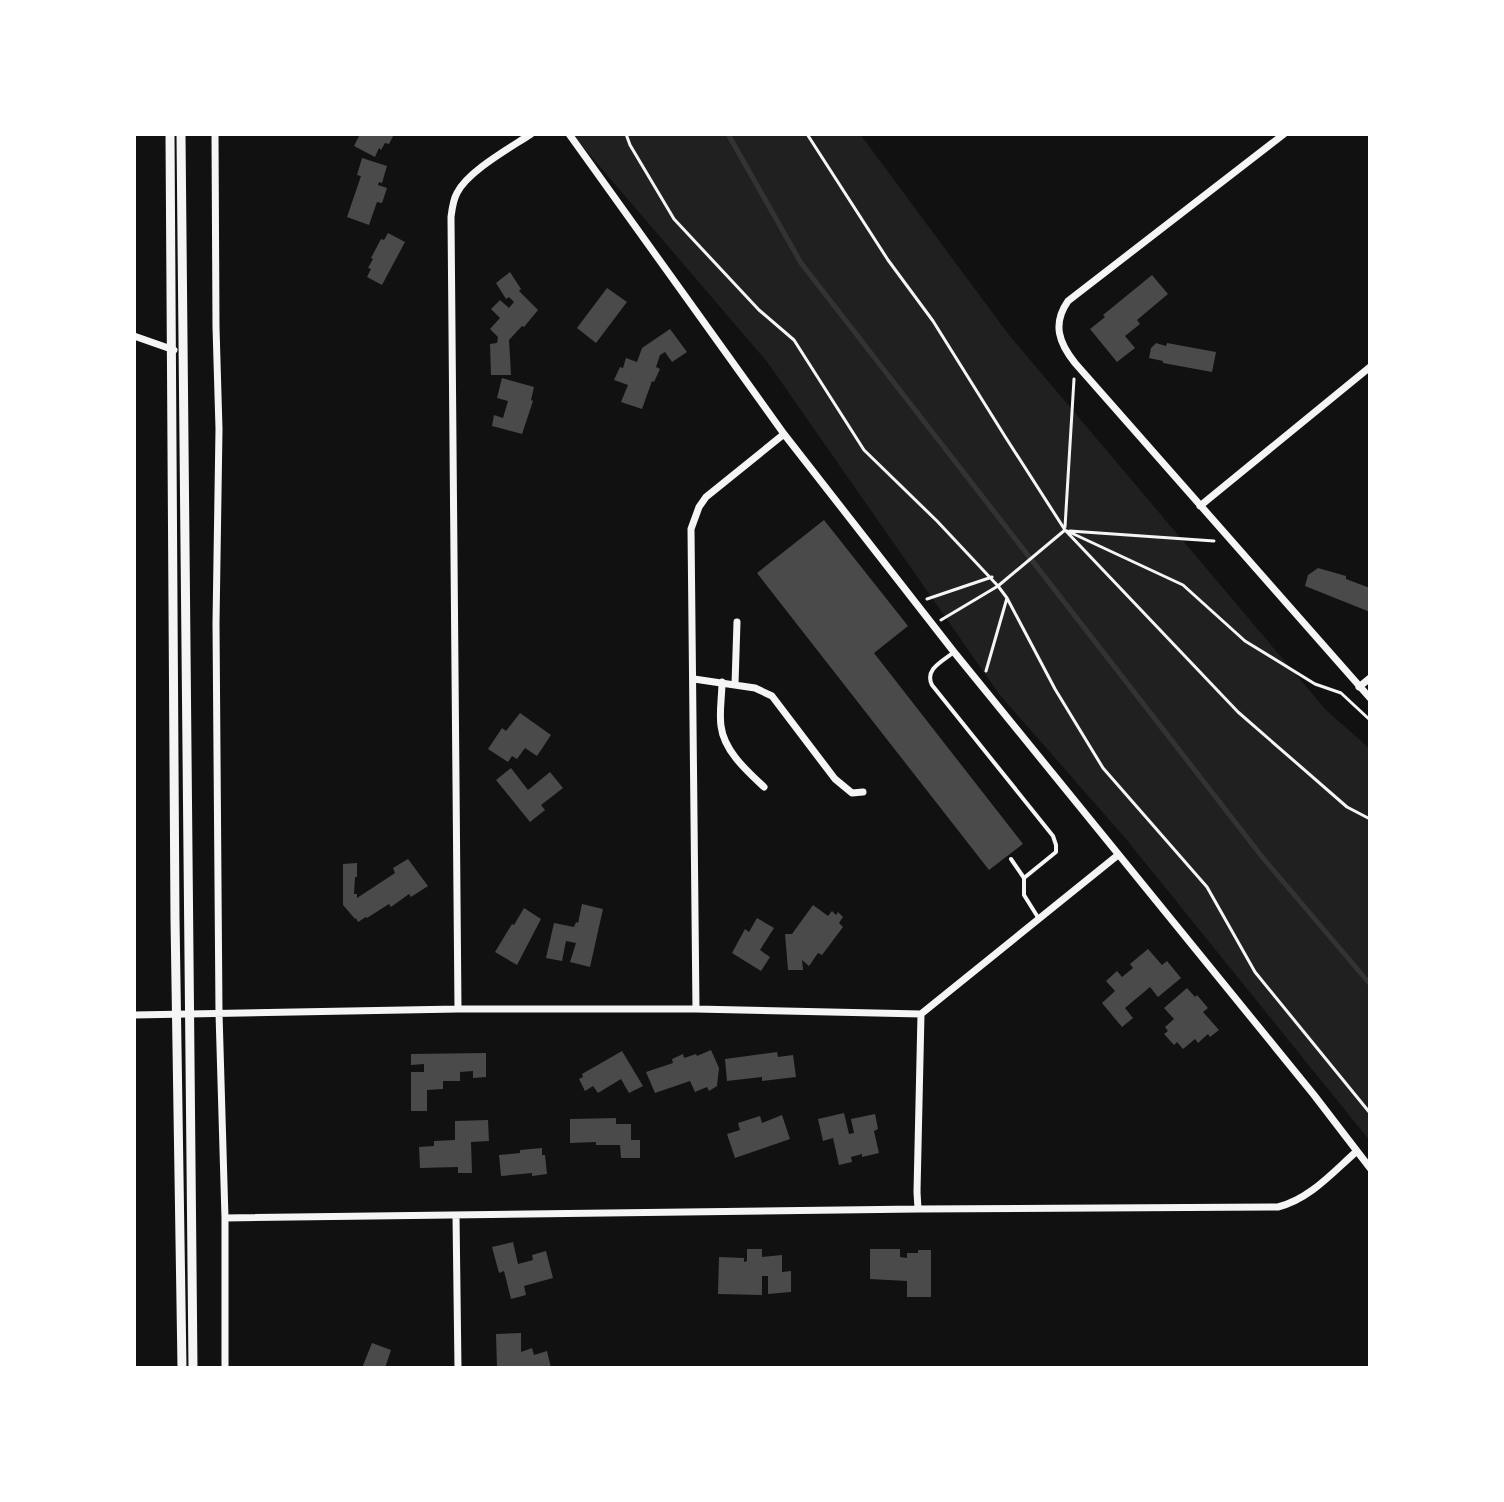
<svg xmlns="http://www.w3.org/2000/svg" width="1504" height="1502" font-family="Roboto,sans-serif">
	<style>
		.green { fill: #202020 }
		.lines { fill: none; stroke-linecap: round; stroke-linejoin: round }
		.stream { stroke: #333; stroke-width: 5 }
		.building { fill: #4a4a4a }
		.path { stroke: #f5f5f5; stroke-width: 3 }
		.service { stroke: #f5f5f5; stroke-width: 4 }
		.minor { stroke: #f5f5f5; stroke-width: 7 }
		.tertiary { stroke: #f5f5f5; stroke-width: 9 }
	</style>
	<rect width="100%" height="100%" fill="#111"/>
	<path class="green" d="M572,134H860L1009,335L1326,710L1370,749V1141L1126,839L999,694L768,363Z"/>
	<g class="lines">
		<path class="stream" d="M728,134L801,263L1263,858L1370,984"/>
	</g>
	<path class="building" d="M354,134H394L389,144L385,143L381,150L379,148L375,157L354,146L359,136Z
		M362,158L387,166L382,183L379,182L378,185L387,188L382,203L377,202L369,225L347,217L361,176L357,175Z
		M388,233L405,242L382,285L367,277L371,269L368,268L373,259L371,258L381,239L384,240Z
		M510,272L521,289L519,291L538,310L524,327L522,326L509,340L511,375H491L490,344L497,343L498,337L490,329L500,318L491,309L500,300L509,308L514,302L509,297L506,299L496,283Z
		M1152,275L1168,294L1137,320L1140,324L1125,336L1135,348L1117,362L1090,329L1105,317L1103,315Z
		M607,288L627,302L596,343L577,328Z
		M670,329L687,352L672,362L665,352L660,355L656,367L660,369L654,382L652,381L642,409L621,402L628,385L614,380L620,367L623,368L626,358L637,362L642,348Z
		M1156,343L1166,346L1167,343L1216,352L1212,372L1163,363V361L1149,358L1151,348Z
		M502,378L534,387L531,400L533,401L522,434L492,426L494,415L503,418L508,401L497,398Z
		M824,520L908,626L874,653L1023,844L989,870L757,573Z
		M1318,568L1346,576V579L1370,588V612L1305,586L1308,575Z
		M520,713L551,735L537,756L525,748L517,759L512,756L508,762L488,749L502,728L506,731Z
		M511,768L528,790L550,772L563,788L541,805L545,810L530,822L496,780Z
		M408,859L428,886L411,897L409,894L391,907L389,904L367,918L366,917L358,922L356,918L355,919L343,905V864L357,863V877H355L354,894H357V898L395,873L393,868Z
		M582,904L603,909L590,967L570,962L576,943L566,941L562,961L546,958L554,923L574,927L576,922L578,923Z
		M813,905L828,916L832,911L836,915L838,912L843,917L839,923L843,927L822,955L818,953L809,966L802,960L803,970H788L785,934H792Z
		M524,908L541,919L517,965L495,952L512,924L514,925Z
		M757,918L774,928L760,950L770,957L761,971L732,953L745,929L749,932Z
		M1148,949L1162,965L1167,961L1181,978L1158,997L1150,987L1125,1008L1133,1018L1122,1027L1102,1003L1115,991L1106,981L1117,971L1122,977L1133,968L1130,964Z
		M1187,988L1195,997L1197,995L1208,1008L1203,1012L1219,1030L1210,1037L1208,1034L1198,1043L1195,1039L1183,1049L1177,1042L1174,1045L1164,1034L1168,1031L1165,1027L1174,1019L1164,1008Z
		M711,1050L719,1068L717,1086L709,1091L707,1087L695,1092L690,1081L655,1093L646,1072L673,1063L672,1059L683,1054L684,1058L696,1054L697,1056Z
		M622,1051L643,1086L629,1093L621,1079L598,1093L593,1086L585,1091L579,1079L583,1077L582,1074Z
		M777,1052L778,1057L793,1055L796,1077L762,1081V1077L727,1081L725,1059Z
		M486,1053V1077L473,1078V1071L460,1072V1081H443V1089L427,1090V1111H411V1072H424V1064L411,1065V1054Z
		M844,1113L849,1134L854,1133L851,1119L875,1114L878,1129L874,1131L879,1153L862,1157V1154L851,1157L852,1162L839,1165L833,1138L823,1141L818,1119Z
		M782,1115L790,1139L735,1158L727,1134L740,1130L738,1123L760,1116L762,1123Z
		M616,1118V1124H631V1140H640V1158H621L620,1145H596V1142L570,1143V1119Z
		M488,1120L489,1141L471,1142L472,1173H458V1167L420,1168L419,1147L434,1146V1141L455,1140V1121Z
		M542,1148V1155H545L547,1174L532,1176V1173L501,1176L499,1155L520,1153V1150Z
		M513,1242L518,1264L533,1260L532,1255L546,1251L553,1278L524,1286L526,1295L511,1299L504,1271L499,1273L492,1247Z
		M747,1249H762V1257L782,1255V1272L791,1271V1292L768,1294V1276H762V1295L718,1294L719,1257L744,1258V1262L747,1261Z
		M870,1249H900V1257L907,1258V1253H918V1250H931V1297H907V1281L870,1279Z
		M521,1333V1352L532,1348L534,1355L547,1351L551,1368H497L496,1334Z
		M372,1343L391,1350L385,1368H362Z"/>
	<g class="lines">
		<path class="path" d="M626,134L630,145L674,219L759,310L794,340L864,450L937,521L998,586L1007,598L1055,689L1103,768L1207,887L1255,972L1370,1113
			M807,134L888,260L933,321L1006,438L1065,530L1238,712L1347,807L1370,819
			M1065,527L1074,379
			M1070,531L1214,541
			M927,599L992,577
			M941,620L998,586L1065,530L1183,585L1245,641L1315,684L1341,693L1370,720
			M986,671L1007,598"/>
		<path class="service" d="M954,652C943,661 924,669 932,685L1053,836L1056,845V852L1024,878V895L1039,919
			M1011,859L1024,878"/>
		<path class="minor" d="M215,134L216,327L219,429L216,623L219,1013L225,1218V1368
			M569,134L784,434L954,652L1314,1095L1370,1168
			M1284,134L1068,301C1052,324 1059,343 1075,363L1370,698
			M134,336L174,350
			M1200,506L1370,367
			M694,679L755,688L772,696L835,779L852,793L863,792
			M722,682C722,696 719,712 721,726C724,751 747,771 764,787
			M735,684L737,622
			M1359,687L1370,678
			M458,1009L451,217C452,209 453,200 457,193C468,171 510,148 531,134
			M696,1009L691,529L699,507L706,497L784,434
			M134,1015L458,1009H696L921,1014L1118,855
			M918,1209L917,1192L921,1014
			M456,1215L458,1368
			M225,1218L918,1209L1278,1207C1310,1199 1333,1172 1357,1151"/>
		<path class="tertiary" d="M170,134L175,919L182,1368
			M181,134L193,1368"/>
	</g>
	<rect width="1504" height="1502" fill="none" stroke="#ffffff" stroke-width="272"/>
</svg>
